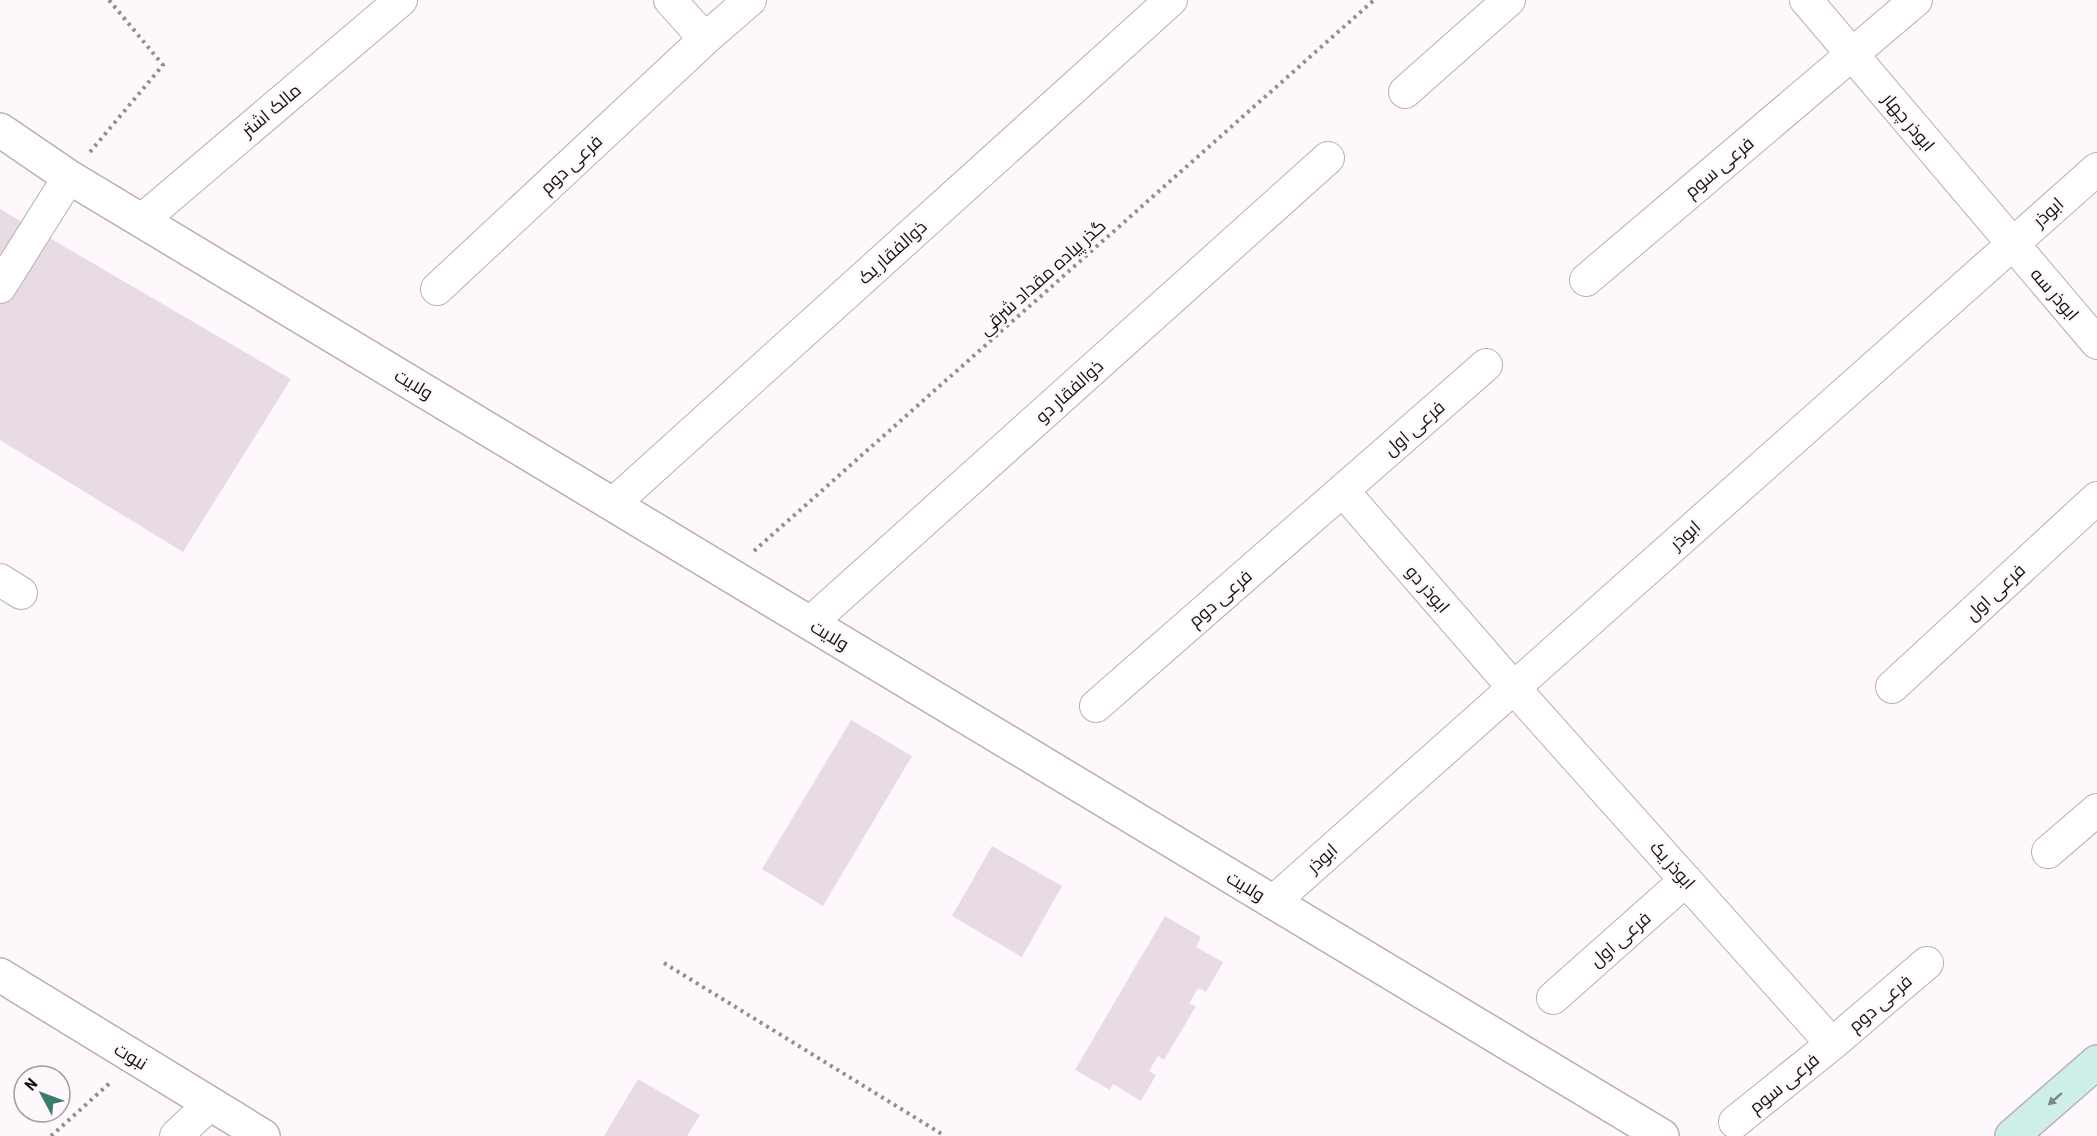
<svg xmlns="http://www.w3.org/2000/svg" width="2097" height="1136" font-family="'Roboto Condensed',Cairo,sans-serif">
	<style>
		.building { fill: #e8dbe5 }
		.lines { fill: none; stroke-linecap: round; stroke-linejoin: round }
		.minor-casing { stroke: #baadb7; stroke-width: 34 }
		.tertiary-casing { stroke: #baadb7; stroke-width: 36 }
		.secondary-casing { stroke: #baadb7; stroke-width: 36 }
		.path { stroke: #928d90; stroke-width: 4; stroke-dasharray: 3 4.5; stroke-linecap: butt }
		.minor { stroke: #fff; stroke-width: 32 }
		.tertiary { stroke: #fff; stroke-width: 33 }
		.secondary { stroke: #ceeee8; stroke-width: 33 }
		.oneway { fill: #7a8a88 }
		.labels { text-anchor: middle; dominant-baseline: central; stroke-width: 4.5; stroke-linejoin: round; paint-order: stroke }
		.street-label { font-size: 18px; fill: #141013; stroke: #fef8fc }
	</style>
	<rect width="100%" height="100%" fill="#fef8fc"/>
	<path class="building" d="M0,209L291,379L183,552L0,440Z
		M851,720L912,756L823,906L762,869Z
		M992,846L1062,886L1022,957L952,916Z
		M1165,916L1201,937L1196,947L1223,962L1206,992L1198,988L1189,1004L1196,1006L1164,1060L1158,1056L1149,1071L1156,1075L1141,1101L1113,1084L1110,1090L1075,1070Z
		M638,1079L700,1115L687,1136H604Z"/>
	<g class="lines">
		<defs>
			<path id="minor" d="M670,0L705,39
				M1806,0L2097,343
				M1405,92L1509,0
				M142,220L401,0
				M1586,280L1916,0
				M0,287L69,177
				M437,289L705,39L750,0
				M1343,491L1513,687L1832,1044
				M613,504L1171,0
				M0,580L21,593
				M810,623L1328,158
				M1892,687L2097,498
				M1096,706L1486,365
				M2048,852L2097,810
				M1273,902L2097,169
				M1553,998L1686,880
				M1735,1122L1832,1044L1927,963
				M176,1136L210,1104"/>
			<path id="tertiary" d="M0,130L69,177L1662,1136
				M0,975L263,1136"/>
			<path id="secondary" d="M2012,1136L2097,1062"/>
		</defs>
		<use href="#minor" class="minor-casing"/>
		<use href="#tertiary" class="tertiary-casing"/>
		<use href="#secondary" class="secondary-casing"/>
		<path class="path" d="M90,152L163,65L109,0
			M754,551L1374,0
			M664,963L945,1136
			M51,1136L111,1082"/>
		<use href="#minor" class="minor"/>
		<use href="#tertiary" class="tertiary"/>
		<use href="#secondary" class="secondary"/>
	</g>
	<defs><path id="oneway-solid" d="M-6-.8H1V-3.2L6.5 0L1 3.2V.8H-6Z" transform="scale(1.5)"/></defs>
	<use class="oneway" href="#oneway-solid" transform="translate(2055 1099) rotate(139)"/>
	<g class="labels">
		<g class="street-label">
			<text transform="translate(271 110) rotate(-40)">مالک اشتر</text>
			<text transform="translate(1909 122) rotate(50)">ابوذر چهار</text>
			<text transform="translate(571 164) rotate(-43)">فرعی دوم</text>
			<text transform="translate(1719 167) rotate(-40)">فرعی سوم</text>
			<text transform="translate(2048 212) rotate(-42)">ابوذر</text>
			<text transform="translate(892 252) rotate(-42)">ذوالفقار یک</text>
			<text transform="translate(1042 277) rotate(-42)">گذر پیاده مقداد شرقی</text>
			<text transform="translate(2055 294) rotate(49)">ابوذر سه</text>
			<text transform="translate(414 384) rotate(31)">ولایت</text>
			<text transform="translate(1069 391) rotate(-42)">ذوالفقار دو</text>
			<text transform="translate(1414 428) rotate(-41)">فرعی اول</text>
			<text transform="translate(1685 535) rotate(-42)">ابوذر</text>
			<text transform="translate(1428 589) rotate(49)">ابوذر دو</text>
			<text transform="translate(1995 592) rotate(-43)">فرعی اول</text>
			<text transform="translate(1220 598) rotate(-41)">فرعی دوم</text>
			<text transform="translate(830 635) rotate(31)">ولایت</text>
			<text transform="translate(1322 858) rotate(-42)">ابوذر</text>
			<text transform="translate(1673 865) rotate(48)">ابوذر یک</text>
			<text transform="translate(1246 886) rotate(31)">ولایت</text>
			<text transform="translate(1620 939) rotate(-41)">فرعی اول</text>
			<text transform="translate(1880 1003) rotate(-41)">فرعی دوم</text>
			<text transform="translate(131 1056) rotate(31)">نبوت</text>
			<text transform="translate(1784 1083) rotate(-39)">فرعی سوم</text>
		</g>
	</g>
	<g transform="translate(42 1094) rotate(311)"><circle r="28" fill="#fef8fc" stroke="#a09b9f" stroke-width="1.5"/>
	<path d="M0-4.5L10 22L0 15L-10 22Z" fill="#397c6e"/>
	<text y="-9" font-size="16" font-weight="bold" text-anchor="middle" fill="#141013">N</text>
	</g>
</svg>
